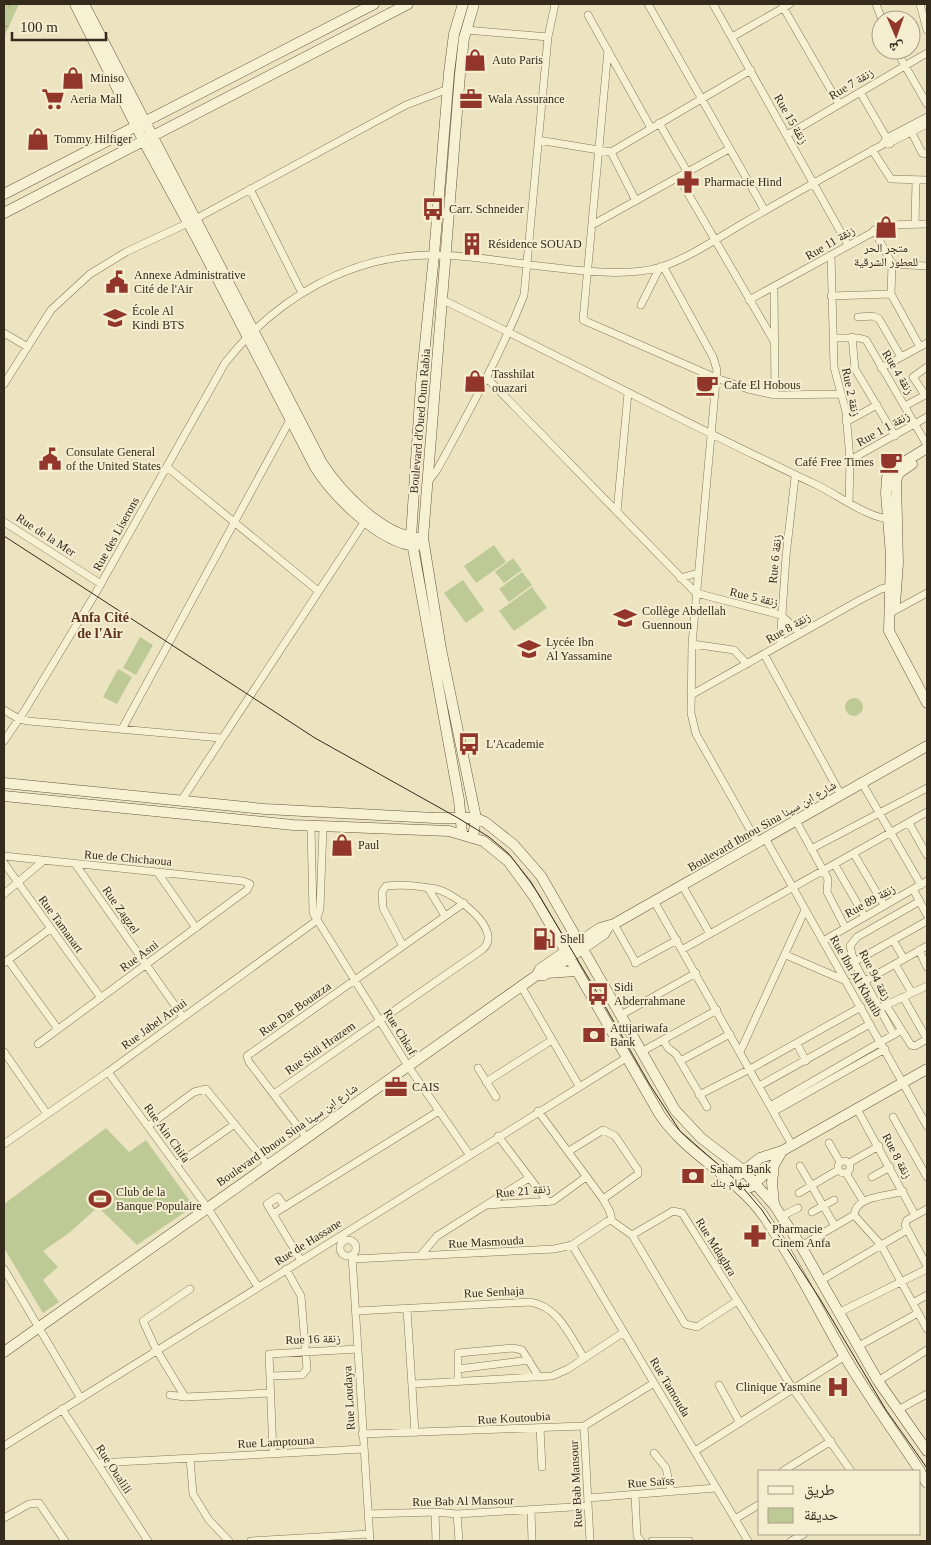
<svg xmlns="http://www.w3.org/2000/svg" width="931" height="1545" font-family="'Times New Roman','Noto Naskh Arabic',serif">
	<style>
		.green { fill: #beca96 }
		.park { fill: url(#park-crowns) }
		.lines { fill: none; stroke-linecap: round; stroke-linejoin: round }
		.street-casing { stroke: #857559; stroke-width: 8 }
		.secondary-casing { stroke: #67563d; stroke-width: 11 }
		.street { stroke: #f7f1d4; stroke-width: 7 }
		.secondary { stroke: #f7f1d4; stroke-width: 10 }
		.tram { stroke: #352b1d; stroke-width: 1 }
		.labels { text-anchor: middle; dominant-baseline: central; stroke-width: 4; stroke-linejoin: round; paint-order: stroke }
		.poi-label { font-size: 12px; fill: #352b1d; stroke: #f4edd0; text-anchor: start }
		.street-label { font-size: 12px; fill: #352b1d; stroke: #f4edd0 }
		.neighbourhood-label { font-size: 14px; font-weight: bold; fill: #60331e; stroke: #f4edd0 }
	</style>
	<defs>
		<pattern id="park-crowns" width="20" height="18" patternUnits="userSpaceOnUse" patternTransform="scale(1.25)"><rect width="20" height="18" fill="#beca96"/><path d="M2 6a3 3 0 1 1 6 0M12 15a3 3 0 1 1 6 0" fill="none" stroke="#9ba47a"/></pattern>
	</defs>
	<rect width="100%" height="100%" fill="#ece4c1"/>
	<path class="green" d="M494,545L506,562L476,583L464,566Z
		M513,558L522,570L504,583L495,572Z
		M522,572L532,585L509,602L499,589Z
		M463,580L484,610L466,623L444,593Z
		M532,587L547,608L514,631L499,611Z
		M140,637L153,645L136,675L123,668Z
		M118,669L132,677L117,704L103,697Z
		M845 707a9 9 0 1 1 18 0a9 9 0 1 1-18 0Z
		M106,1128L129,1152L146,1140L192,1204L191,1208L137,1245L98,1207L69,1233L43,1251L58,1267L43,1280L59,1302L43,1313L4,1248V1204Z"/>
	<path class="park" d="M4,4H19L4,37Z"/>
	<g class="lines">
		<defs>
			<path id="street" d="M648,4L765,211
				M713,4L848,245
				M876,4L882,20
				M920,4L927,30
				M783,7L839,104
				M588,15L651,128
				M466,30L548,37
				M732,37L790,4
				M608,50L583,320L716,378L748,389L775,395L841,394
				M896,50L927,104
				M860,92L890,144
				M659,123L688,173
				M912,133L922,153L927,154
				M787,135L927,53
				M538,140L611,152L751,70
				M887,144L927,124
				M872,150L891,179L927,180
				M611,152L636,201
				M679,178L775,343
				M250,189L302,293
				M915,224L916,180
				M592,225L729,149
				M874,230L892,264L891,294L920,347
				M831,255L834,367L846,412L850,460L849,503
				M892,264L927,266
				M663,266L713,357L717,370L692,644L691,713L696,734L757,842
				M774,287L775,395
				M831,296L891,294
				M443,300C569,361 693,427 819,486C839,496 870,519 891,519
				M749,300L886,225L927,224
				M641,305L660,267
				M858,317L873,316L879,319L901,357
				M4,333L26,346
				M852,337L855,369L895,436
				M833,338H859L866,340L927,445
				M881,368L927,343
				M486,377L696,593L781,615L800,633
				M4,384L51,310L90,274L126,252L188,223L406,105L448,89
				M925,395L913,377L927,367
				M905,406L927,394
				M846,422L877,405
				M850,460L927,417
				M167,467L317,590
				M428,482L437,470C468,413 500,356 524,295L548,37L555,4
				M617,512L628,393
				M4,522L101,584
				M680,578L698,573
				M894,611L927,593
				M692,644L734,650L747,664
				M780,644L786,556L795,477
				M764,654L841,795
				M691,695L858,601L881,589L893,586
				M4,710L19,719L28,721L221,738
				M122,729L290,420
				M4,741L25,710L94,596L225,363C276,298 351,254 435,255C473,255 511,263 548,267C582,271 627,277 661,267C689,258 721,236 747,221C792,195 837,170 882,145L887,138L927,117
				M862,783L921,885
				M181,801L367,518
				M796,821L828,879L827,892L845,927
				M909,823L927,855
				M311,826L313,913L408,1066L469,1154
				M765,838L927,1126
				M811,849L927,788
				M854,854L884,905
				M4,856L243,881L250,884L247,890L38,1044
				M4,863L101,998
				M76,865L183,1017
				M835,865L865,917
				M158,873L196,928
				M682,885L710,934
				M428,888L445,916
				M913,889L927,915
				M4,894L43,861
				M654,901L792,1145
				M316,921L320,909L323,827
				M614,924L636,963
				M893,940L904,959
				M823,941L927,881
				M683,949L927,812
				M919,950L927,967
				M786,955L846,981
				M8,960L58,1029
				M854,962L927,921
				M4,963L50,929
				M635,963L677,940
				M895,964L912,993
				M865,981L927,946
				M521,986L579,1086
				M903,997L927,1039
				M886,1005L911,1045L915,1046L927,1039
				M882,1007L927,986
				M621,1015L696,973
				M894,1035L854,962L850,946L857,937L920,901
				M663,1040L668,1048L676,1054L707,1107
				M797,1044L806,1061
				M4,1052L47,1114
				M641,1052L717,1010
				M740,1052L805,910
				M680,1061L730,1034
				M478,1068L496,1097
				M108,1072L207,1207L258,1287
				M486,1082L552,1040
				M759,1086L870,1024
				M274,1094L483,949C504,930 455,893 436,889C421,886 402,884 386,886L382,892L383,908L403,946
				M699,1095L750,1069L861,1007
				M770,1106L900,1031
				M857,1109L915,1215
				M538,1111L603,1199L610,1212L612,1221L632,1235L685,1324L697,1327L737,1301
				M773,1112L885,1049
				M893,1117L927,1177
				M148,1126L194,1092L206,1089L267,1164
				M498,1136L548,1202
				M306,1137L249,1062L247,1056L464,903
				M829,1143L840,1162
				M4,1144L108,1072L316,921
				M569,1151L603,1130L615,1136L638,1170V1174L603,1199
				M838 1167a6 6 0 1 1 12 0a6 6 0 1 1-12 0Z
				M849,1163L879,1146
				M176,1165L235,1124
				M800,1166L835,1226
				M846,1173L863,1201
				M872,1177L890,1167
				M903,1191C887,1197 856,1195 854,1215L881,1245L927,1329
				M799,1193L838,1170
				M487,1205L553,1201L586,1177
				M285,1207L278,1197L267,1204L300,1259
				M927,1209L907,1220L905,1225L927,1266
				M812,1212L834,1200
				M273,1214L439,1111
				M782,1216L798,1208
				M632,1235L673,1211L682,1213L793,1389L851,1471
				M340 1248a8 8 0 1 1 16 0a8 8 0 1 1-16 0Z
				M572,1245L748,1541
				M801,1246L854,1215
				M352,1255L370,1541
				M420,1256L437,1236L529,1178
				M353,1259L554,1249L572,1245L611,1219
				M4,1269L80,1397
				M820,1281L907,1230
				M913,1303L927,1295
				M407,1309L415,1433
				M356,1311L530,1302C558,1306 570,1336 584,1358
				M838,1313L927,1269
				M857,1347L918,1313
				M458,1369L529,1360
				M270,1376L302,1375L307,1369L301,1296L286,1269
				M458,1381V1353L513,1348L522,1350L539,1377
				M878,1381L927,1350
				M413,1384L552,1376L568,1369L624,1332
				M719,1385L740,1423
				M170,1395L185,1397L270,1393
				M185,1397L156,1349L143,1321L190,1289
				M62,1409L148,1541
				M898,1410L927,1394
				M584,1426L590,1541
				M540,1428L542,1467
				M362,1434L584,1426L654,1383
				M4,1446L626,1058
				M695,1451L845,1356
				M273,1453L269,1354L358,1349
				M654,1453L666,1468L671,1492
				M190,1458L193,1494L209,1520L229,1541
				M97,1463L363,1449
				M783,1471L831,1441
				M635,1495L637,1536L641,1541
				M588,1498L716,1488
				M531,1510L532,1541
				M435,1512L436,1541
				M368,1514L435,1512L457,1514L588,1506
				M457,1514L459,1541
				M4,1518L29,1504L39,1503L65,1541
				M735,1519L760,1504
				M251,1541L369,1534
				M652,1541H689
				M791,1541L804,1534"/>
			<path id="secondary" d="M75,4L144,142L197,239L315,467C334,497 380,543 416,546
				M84,4L322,463C341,492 381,534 417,538
				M4,194L374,4
				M4,213L408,4
				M927,448L891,470L887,478L886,493L891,555L889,631L927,703
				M895,604L898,563L896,480L899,473L912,464
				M4,783L265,809L435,818H476L485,822L514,845L541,876L675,1110L701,1138L743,1170L774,1205L801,1246L878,1381L927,1451
				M4,796L293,825L449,831L483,841L508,861L535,898L660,1115C688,1156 734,1175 763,1215C794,1260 818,1310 845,1357C868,1396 895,1433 920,1471
				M462,833L459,800L411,537L421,384L434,255L449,73L454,34L463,4
				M473,837L476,818L441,649L423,538L460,74L464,38L474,4
				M547,973L576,971
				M537,975H544L604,934L608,927
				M774,1165L772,1183L774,1204
				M732,1180L760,1158L782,1151L927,1069
				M751,1187L774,1165L782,1151
				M4,1352L537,975L540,969L600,928L614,924L927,746
				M920,1472L927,1483"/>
		</defs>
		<use href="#street" class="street-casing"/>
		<use href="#secondary" class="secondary-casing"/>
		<use href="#street" class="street"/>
		<use href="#secondary" class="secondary"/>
		<path class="tram" d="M4,536L315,738L458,818L489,837L508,853L531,882L598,994L650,1085L680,1131L738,1182L762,1210L820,1299L886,1410L927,1468"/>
	</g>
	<defs>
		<symbol id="shop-bare" viewBox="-9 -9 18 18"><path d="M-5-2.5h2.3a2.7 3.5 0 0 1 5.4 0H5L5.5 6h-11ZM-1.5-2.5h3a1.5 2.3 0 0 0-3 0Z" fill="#92362b" stroke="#f4edd0" stroke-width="2.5" paint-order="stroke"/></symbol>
		<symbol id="supermarket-bare" viewBox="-9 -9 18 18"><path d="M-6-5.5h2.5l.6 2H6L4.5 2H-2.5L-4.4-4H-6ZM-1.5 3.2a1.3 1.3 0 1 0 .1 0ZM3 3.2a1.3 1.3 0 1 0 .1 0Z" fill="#92362b" stroke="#f4edd0" stroke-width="2.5" paint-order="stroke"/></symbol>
		<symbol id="office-bare" viewBox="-9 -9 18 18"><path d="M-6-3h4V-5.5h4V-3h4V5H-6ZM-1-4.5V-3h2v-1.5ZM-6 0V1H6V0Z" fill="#92362b" stroke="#f4edd0" stroke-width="2.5" paint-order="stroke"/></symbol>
		<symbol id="pharmacy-bare" viewBox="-9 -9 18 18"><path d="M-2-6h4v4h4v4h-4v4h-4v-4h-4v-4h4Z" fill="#92362b" stroke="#f4edd0" stroke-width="2.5" paint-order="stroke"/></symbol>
		<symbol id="bus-bare" viewBox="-9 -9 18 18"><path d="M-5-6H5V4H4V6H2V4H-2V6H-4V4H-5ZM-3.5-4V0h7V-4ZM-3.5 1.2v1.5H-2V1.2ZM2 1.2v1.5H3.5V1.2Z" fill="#92362b" stroke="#f4edd0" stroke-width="2.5" paint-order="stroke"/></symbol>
		<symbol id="building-bare" viewBox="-9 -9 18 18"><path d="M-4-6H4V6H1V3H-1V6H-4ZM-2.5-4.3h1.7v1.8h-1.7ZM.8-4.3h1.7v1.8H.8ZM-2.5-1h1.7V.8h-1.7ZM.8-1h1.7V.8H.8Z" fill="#92362b" stroke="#f4edd0" stroke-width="2.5" paint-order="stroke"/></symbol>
		<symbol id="civic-bare" viewBox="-9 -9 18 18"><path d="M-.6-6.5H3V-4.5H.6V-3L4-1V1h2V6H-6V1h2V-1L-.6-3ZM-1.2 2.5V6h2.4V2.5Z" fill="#92362b" stroke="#f4edd0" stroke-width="2.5" paint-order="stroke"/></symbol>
		<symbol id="school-bare" viewBox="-9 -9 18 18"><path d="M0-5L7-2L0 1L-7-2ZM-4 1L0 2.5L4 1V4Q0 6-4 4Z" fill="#92362b" stroke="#f4edd0" stroke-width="2.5" paint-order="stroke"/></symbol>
		<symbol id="cafe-bare" viewBox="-9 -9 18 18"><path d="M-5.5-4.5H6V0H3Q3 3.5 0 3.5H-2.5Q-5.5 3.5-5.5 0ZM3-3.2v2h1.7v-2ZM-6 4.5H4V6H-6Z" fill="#92362b" stroke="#f4edd0" stroke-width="2.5" paint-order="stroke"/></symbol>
		<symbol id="fuel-bare" viewBox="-9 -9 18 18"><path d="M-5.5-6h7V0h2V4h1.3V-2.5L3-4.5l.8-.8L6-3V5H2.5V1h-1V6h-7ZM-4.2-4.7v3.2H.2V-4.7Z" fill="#92362b" stroke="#f4edd0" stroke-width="2.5" paint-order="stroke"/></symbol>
		<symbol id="bank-bare" viewBox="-9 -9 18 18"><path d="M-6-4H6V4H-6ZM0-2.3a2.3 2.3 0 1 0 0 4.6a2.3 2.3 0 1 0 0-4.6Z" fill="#92362b" stroke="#f4edd0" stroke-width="2.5" paint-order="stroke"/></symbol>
		<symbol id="stadium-bare" viewBox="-9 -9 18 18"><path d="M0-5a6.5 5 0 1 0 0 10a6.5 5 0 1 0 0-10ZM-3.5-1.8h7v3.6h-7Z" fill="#92362b" stroke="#f4edd0" stroke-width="2.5" paint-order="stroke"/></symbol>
		<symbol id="hospital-bare" viewBox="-9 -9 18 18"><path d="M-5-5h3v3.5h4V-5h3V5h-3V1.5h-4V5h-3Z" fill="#92362b" stroke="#f4edd0" stroke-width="2.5" paint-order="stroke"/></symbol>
	</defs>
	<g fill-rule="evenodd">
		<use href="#shop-bare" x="459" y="44" width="32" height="32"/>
		<use href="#shop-bare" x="57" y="62" width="32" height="32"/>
		<use href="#supermarket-bare" x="37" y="83" width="32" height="32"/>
		<use href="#office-bare" x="455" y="83" width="32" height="32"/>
		<use href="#shop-bare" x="22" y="123" width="32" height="32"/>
		<use href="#pharmacy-bare" x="672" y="166" width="32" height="32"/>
		<use href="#bus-bare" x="417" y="193" width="32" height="32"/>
		<use href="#shop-bare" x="870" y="211" width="32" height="32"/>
		<use href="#building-bare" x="456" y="228" width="32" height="32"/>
		<use href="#civic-bare" x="101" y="266" width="32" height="32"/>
		<use href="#school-bare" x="99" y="302" width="32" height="32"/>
		<use href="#shop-bare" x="459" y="365" width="32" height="32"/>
		<use href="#cafe-bare" x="691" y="369" width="32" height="32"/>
		<use href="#civic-bare" x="34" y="443" width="32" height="32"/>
		<use href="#cafe-bare" x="875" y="446" width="32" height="32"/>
		<use href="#school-bare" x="609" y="602" width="32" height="32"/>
		<use href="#school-bare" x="513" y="633" width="32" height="32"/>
		<use href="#bus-bare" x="453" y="728" width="32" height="32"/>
		<use href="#shop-bare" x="326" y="829" width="32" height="32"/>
		<use href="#fuel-bare" x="528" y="923" width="32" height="32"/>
		<use href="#bus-bare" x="582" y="978" width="32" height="32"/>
		<use href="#bank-bare" x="578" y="1019" width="32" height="32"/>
		<use href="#office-bare" x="380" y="1071" width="32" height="32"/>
		<use href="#bank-bare" x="677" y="1160" width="32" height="32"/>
		<use href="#stadium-bare" x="84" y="1183" width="32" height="32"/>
		<use href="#pharmacy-bare" x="739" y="1220" width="32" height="32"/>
		<use href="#hospital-bare" x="822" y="1371" width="32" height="32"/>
	</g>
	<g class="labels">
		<g class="poi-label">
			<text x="492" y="60">Auto Paris</text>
			<text x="90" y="78">Miniso</text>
			<text x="70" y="99">Aeria Mall</text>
			<text x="488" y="99">Wala Assurance</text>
			<text x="54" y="139">Tommy Hilfiger</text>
			<text x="704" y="182">Pharmacie Hind</text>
			<text x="449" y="209">Carr. Schneider</text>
			<text x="488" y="244">Résidence SOUAD</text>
			<text x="886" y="248" text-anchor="middle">متجر الحر<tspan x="886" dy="14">للعطور الشرقية</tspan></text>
			<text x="134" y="275">Annexe Administrative<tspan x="134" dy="14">Cité de l'Air</tspan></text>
			<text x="132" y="311">École Al<tspan x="132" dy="14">Kindi BTS</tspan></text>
			<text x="492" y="374">Tasshilat<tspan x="492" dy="14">ouazari</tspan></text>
			<text x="724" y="385">Cafe El Hobous</text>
			<text x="66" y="452">Consulate General<tspan x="66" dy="14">of the United States</tspan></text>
			<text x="874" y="462" text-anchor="end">Café Free Times</text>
			<text x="642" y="611">Collège Abdellah<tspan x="642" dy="14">Guennoun</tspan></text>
			<text x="546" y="642">Lycée Ibn<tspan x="546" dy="14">Al Yassamine</tspan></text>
			<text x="486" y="744">L'Academie</text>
			<text x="358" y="845">Paul</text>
			<text x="560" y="939">Shell</text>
			<text x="614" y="987">Sidi<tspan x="614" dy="14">Abderrahmane</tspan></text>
			<text x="610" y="1028">Attijariwafa<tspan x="610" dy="14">Bank</tspan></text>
			<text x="412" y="1087">CAIS</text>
			<text x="710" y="1169">Saham Bank<tspan x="710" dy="14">سهام بنك</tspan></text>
			<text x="116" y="1192">Club de la<tspan x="116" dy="14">Banque Populaire</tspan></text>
			<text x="772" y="1229">Pharmacie<tspan x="772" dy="14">Cinem Anfa</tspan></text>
			<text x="821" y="1387" text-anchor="end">Clinique Yasmine</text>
		</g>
		<g class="street-label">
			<text transform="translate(851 84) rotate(-31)">Rue 7 زنقة</text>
			<text transform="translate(791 119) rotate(60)">Rue 15 زنقة</text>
			<text transform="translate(830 243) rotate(-30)">Rue 11 زنقة</text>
			<text transform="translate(898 372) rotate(59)">Rue 4 زنقة</text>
			<text transform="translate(851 392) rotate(78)">Rue 2 زنقة</text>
			<text transform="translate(420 421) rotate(-85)">Boulevard d'Oued Oum Rabia</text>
			<text transform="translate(883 429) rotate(-29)">Rue 1 زنقة 1</text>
			<text transform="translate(116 534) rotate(-61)">Rue des Liserons</text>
			<text transform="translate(46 535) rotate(33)">Rue de la Mer</text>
			<text transform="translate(775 559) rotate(-84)">Rue 6 زنقة</text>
			<text transform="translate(754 597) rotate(13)">Rue 5 زنقة</text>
			<text transform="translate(788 628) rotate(-30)">Rue 8 زنقة</text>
			<text transform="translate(762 826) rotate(-30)">Boulevard Ibnou Sina شارع ابن سينا</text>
			<text transform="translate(128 858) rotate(5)">Rue de Chichaoua</text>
			<text transform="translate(870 901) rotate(-29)">Rue 89 زنقة</text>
			<text transform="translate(121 910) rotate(55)">Rue Zagzel</text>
			<text transform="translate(61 924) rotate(54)">Rue Tamanart</text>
			<text transform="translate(139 956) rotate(-36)">Rue Asni</text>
			<text transform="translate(875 975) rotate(63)">Rue 94 زنقة</text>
			<text transform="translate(856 976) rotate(60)">Rue Ibn Al Khattib</text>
			<text transform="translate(295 1009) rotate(-35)">Rue Dar Bouazza</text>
			<text transform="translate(154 1024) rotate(-36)">Rue Jabel Aroui</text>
			<text transform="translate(400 1032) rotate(58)">Rue Chkaf</text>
			<text transform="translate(320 1048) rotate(-35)">Rue Sidi Hrazem</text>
			<text transform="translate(167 1133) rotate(54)">Rue Ain Chifa</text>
			<text transform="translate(287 1135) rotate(-35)">Boulevard Ibnou Sina شارع ابن سينا</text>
			<text transform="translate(897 1156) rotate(62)">Rue 8 زنقة</text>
			<text transform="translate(523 1191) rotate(-6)">Rue 21 زنقة</text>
			<text transform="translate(308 1242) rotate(-32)">Rue de Hassane</text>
			<text transform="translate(486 1242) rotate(-3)">Rue Masmouda</text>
			<text transform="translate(716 1247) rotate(58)">Rue Mdaghra</text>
			<text transform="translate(494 1292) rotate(-3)">Rue Senhaja</text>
			<text transform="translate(313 1339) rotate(-2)">Rue 16 زنقة</text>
			<text transform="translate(670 1387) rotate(59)">Rue Tamouda</text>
			<text transform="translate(349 1398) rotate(-93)">Rue Loudaya</text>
			<text transform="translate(514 1418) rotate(-3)">Rue Koutoubia</text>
			<text transform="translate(276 1442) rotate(-3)">Rue Lamptouna</text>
			<text transform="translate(114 1469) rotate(57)">Rue Oualili</text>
			<text transform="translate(651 1482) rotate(-4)">Rue Saïss</text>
			<text transform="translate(576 1484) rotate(-93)">Rue Bab Mansour</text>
			<text transform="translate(463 1501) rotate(-1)">Rue Bab Al Mansour</text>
		</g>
		<g class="neighbourhood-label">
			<text x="100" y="617">Anfa Cité<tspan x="100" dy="16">de l'Air</tspan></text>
		</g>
	</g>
	<rect width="931" height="1545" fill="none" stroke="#352b1d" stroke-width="10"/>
	<rect x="758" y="1470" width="162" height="65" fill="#f4edd0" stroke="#a89f88"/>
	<rect x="768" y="1486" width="25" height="8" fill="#f7f1d4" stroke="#a89f88"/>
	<text x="804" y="1495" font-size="15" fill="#352b1d">طريق</text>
	<rect x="768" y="1508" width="25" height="15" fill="#beca96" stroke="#a89f88"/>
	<text x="804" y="1520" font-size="15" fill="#352b1d">حديقة</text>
	<g transform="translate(896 35) rotate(178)"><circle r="24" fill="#f4edd0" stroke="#a89f88"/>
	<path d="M0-4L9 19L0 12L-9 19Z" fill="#92362b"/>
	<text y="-8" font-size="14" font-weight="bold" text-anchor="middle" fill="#352b1d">ش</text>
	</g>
	<path d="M12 32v8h94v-8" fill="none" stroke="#352b1d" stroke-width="2.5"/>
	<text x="20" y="32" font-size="15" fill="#352b1d" stroke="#f4edd0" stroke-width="4" paint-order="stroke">100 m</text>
</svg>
